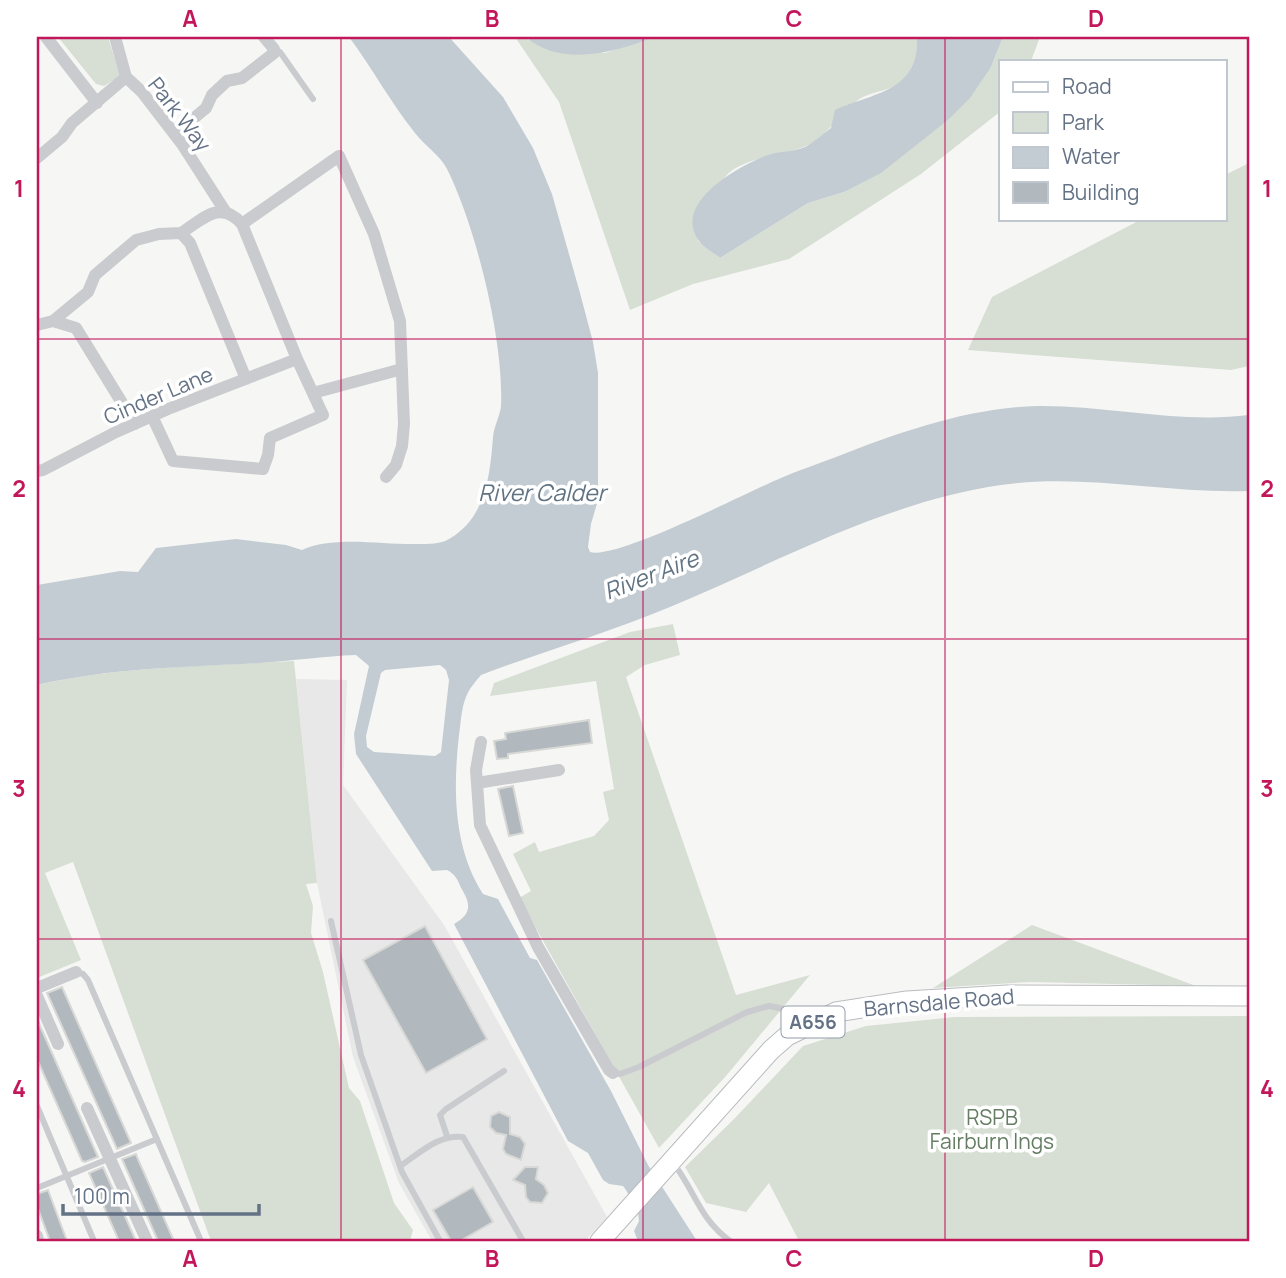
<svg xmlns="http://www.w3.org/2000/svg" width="1286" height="1278" font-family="Manrope,sans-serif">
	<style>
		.built { fill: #e7e8e7 }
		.green { fill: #d7dfd4 }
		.water { fill: #c4ccd3; fill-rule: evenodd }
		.building { fill: #b1b8be; stroke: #d8d9d6; stroke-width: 2 }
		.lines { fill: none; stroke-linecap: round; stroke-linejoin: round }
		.primary-casing { stroke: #b9bcc0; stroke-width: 21 }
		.lane { stroke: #c9cbcf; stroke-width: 6 }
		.street { stroke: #c9cbcf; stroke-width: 12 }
		.primary { stroke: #fff; stroke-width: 19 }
		.grid { fill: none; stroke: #c2185b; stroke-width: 2; stroke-opacity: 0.55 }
		.labels { text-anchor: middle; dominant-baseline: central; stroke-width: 7; stroke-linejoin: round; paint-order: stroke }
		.shield { fill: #fff; stroke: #929caa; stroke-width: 2 }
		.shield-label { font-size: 19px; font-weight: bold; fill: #647286 }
		.street-label { font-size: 21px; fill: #647286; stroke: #fff }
		.park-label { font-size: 21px; fill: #647d63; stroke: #fff }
		.water-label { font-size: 23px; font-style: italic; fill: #607383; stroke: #fff }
		.neatline { fill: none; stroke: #c2185b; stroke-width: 2.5 }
		.grid-label { font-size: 23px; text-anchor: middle; font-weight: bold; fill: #c2185b }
	</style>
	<rect width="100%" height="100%" fill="#f6f7f4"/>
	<path class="built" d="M296,679L347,680L343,785L444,925L607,1217L585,1241H432L399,1183L353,1057L317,883Z"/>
	<path class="green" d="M58,37H108L120,76L104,86L96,84Z
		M515,37H526L529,40L605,53L654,37H917C918,51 915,65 906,77C895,92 872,90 858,100C839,114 825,140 801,148C781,155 740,159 726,176C718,187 705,226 698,241L720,258L808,203L844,192L948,120L991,67L1003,37H1040L1031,61H1001V111L921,174L789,259L693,284L630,310L559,102Z
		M1249,163V366L1231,370L968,350L992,297L1142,219H1225V175Z
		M673,624L680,655L645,665L626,677L736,995L810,975L726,1076L659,1148L519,898L531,891L513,854L535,842L539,852L594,836L609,820L603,792L614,789L596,681L490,696L494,683L630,632Z
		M294,661L317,883L306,884L313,906L311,933L323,972L349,1088L360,1101L394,1203L413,1230L410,1241H211L73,862L45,873L81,960L37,978V685C121,666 208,666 294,661Z
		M1032,925L1196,986L1030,982L933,988Z
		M1249,1016V1241H799L769,1183L746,1212L706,1203L685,1167L735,1118L803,1046L866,1026L955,1017Z"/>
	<path class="water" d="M349,37H449L503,97L533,148L552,194L580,293L593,342L598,373V500L591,524L588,547L590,552C617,560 747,492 781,478C799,470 818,464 836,457C900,432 968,408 1037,406C1108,405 1178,424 1249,415V491C1167,494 1083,473 1001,485C884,502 778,562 670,607C608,633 544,651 481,675C475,682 469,689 466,697C461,709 461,723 459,735C453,789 453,847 483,894L498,899L530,958L537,960L611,1091L648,1165L697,1241H638L634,1231L639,1221L638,1213L626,1190L623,1186L609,1184L603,1180L588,1153L568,1141L454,924C472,914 471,904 461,888C458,880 455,874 447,870L432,871L356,754L354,734L369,666L356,655C324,656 292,661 260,663C185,667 110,668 37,685V585L120,571L138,572L156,548L236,539L286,545L302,550C333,535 384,545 418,544C428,544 441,544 449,539C486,518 490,475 493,437C494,426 500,416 501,406C504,341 476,227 447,169C440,155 425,146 415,133C391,103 372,68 349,37ZM440,665L446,670L449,680L441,752L435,756L374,752L367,747L366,736L381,673L385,670Z
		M526,37H654C616,52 561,68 526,37Z
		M917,37H1003L991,67L970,98L948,120L881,173L844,192L808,203L720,258C714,253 703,247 699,241C671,203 740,165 768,155C779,151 794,152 805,147C814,142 823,134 831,128L835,110C875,92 919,92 917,37Z"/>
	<path class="building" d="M589,720L592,743L508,754V758L497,759L494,741L506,739L505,733Z
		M513,786L523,833L509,836L498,789Z
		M425,926L487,1039L426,1073L363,960Z
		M62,987L131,1143L117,1149L47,993Z
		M37,1019L98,1157L85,1162L82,1161L37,1059Z
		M499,1112L510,1117V1134L520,1137L525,1144L521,1160L506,1154L503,1149L506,1135L496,1133L490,1127L491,1116Z
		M136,1154L137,1157L174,1241H158L122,1159Z
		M103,1167L136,1241H119L89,1173Z
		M525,1167H538L536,1179L544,1185L548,1193L542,1203L530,1202L526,1197L525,1185L513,1180Z
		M473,1187L493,1222L460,1241H451L433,1210Z
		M48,1190L67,1241H50L37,1206V1194Z"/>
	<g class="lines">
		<defs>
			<path id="primary" d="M600,1241L771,1050L787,1036L836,1012L907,1001L1007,995L1249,996"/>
		</defs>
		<use href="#primary" class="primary-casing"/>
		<path class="lane" d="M274,49L280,52L313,99
			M331,921L361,1055L402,1172L440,1241
			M76,972L83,974L88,980L201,1241
			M613,1073L620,1074L639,1067L747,1012L769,1006L784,1009L799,1027
			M37,1106L94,1241
			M447,1136L440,1115L446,1109L504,1071
			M674,1164C696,1193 699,1218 730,1241
			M400,1166C420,1153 439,1134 463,1137L523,1241
			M37,1188L157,1139"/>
		<path class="street" d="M46,37L97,103
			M115,37L126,77L142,92L182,144L225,211
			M175,134L206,108L212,95L227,81L242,78L274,53V49L264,37
			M37,158L62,137L72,123L126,77
			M242,224L339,156L374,234L400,321L404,424L402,446L396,465L386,477
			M53,321L88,292L95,275L136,240L159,234L181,233L190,243L246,379
			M37,325L53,321L76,328L135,424
			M313,393L402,369
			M152,416L173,461L263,469L268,455L270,438L323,415L297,359L242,224C220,199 203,219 181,233
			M37,471L43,470L116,432L168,409L297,359
			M481,742L476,770L480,825L538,947L609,1070L613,1073
			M477,783L559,770
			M37,988L76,972
			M37,996L58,1044
			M87,1108L147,1241
			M37,1236L38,1240"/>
		<use href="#primary" class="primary"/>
	</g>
	<path class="grid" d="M341,37V1241M643,37V1241M945,37V1241M37,339H1249M37,639H1249M37,939H1249"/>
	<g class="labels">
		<rect class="shield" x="781.5" y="1006.5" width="63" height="31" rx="5"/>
		<g class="shield-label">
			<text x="813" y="1022">A656</text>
		</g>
		<g class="street-label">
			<text transform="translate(180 114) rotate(52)">Park Way</text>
			<text transform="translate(158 395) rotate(-23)">Cinder Lane</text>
			<text transform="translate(939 1002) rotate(-5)">Barnsdale Road</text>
		</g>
		<g class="park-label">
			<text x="992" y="1117">RSPB<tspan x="992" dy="24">Fairburn Ings</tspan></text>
		</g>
		<g class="water-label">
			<text x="542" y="492">River Calder</text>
			<text transform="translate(651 574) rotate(-21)">River Aire</text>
		</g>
	</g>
	<rect width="1286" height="1278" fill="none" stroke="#ffffff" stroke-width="77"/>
	<rect x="999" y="60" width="228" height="161" fill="#ffffff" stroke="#c1c7cf" stroke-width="2"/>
	<rect x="1013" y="82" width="35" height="10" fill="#ffffff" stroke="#c1c7cf" stroke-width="2"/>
	<text x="1062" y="94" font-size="21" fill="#647286">Road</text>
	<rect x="1013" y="112" width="35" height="21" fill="#d7dfd4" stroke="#c1c7cf" stroke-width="2"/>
	<text x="1062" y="130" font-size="21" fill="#647286">Park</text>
	<rect x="1013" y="147" width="35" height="21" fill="#c4ccd3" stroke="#c1c7cf" stroke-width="2"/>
	<text x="1062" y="164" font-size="21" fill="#647286">Water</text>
	<rect x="1013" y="182" width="35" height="21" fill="#b1b8be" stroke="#c1c7cf" stroke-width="2"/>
	<text x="1062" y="200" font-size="21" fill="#647286">Building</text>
	<path d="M63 1204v10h196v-10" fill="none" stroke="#647286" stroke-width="3.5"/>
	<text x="74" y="1204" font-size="21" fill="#647286" stroke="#ffffff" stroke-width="5" paint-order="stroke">100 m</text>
	<rect x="38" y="38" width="1210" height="1202" class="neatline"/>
	<g class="grid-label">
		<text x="190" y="27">A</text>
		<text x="492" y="27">B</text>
		<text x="794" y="27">C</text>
		<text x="1096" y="27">D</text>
		<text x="19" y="197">1</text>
		<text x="1267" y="197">1</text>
		<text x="19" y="497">2</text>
		<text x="1267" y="497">2</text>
		<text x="19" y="797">3</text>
		<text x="1267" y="797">3</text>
		<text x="19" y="1097">4</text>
		<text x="1267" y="1097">4</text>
		<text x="190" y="1267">A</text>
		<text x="492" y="1267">B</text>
		<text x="794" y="1267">C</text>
		<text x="1096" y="1267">D</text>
	</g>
</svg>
